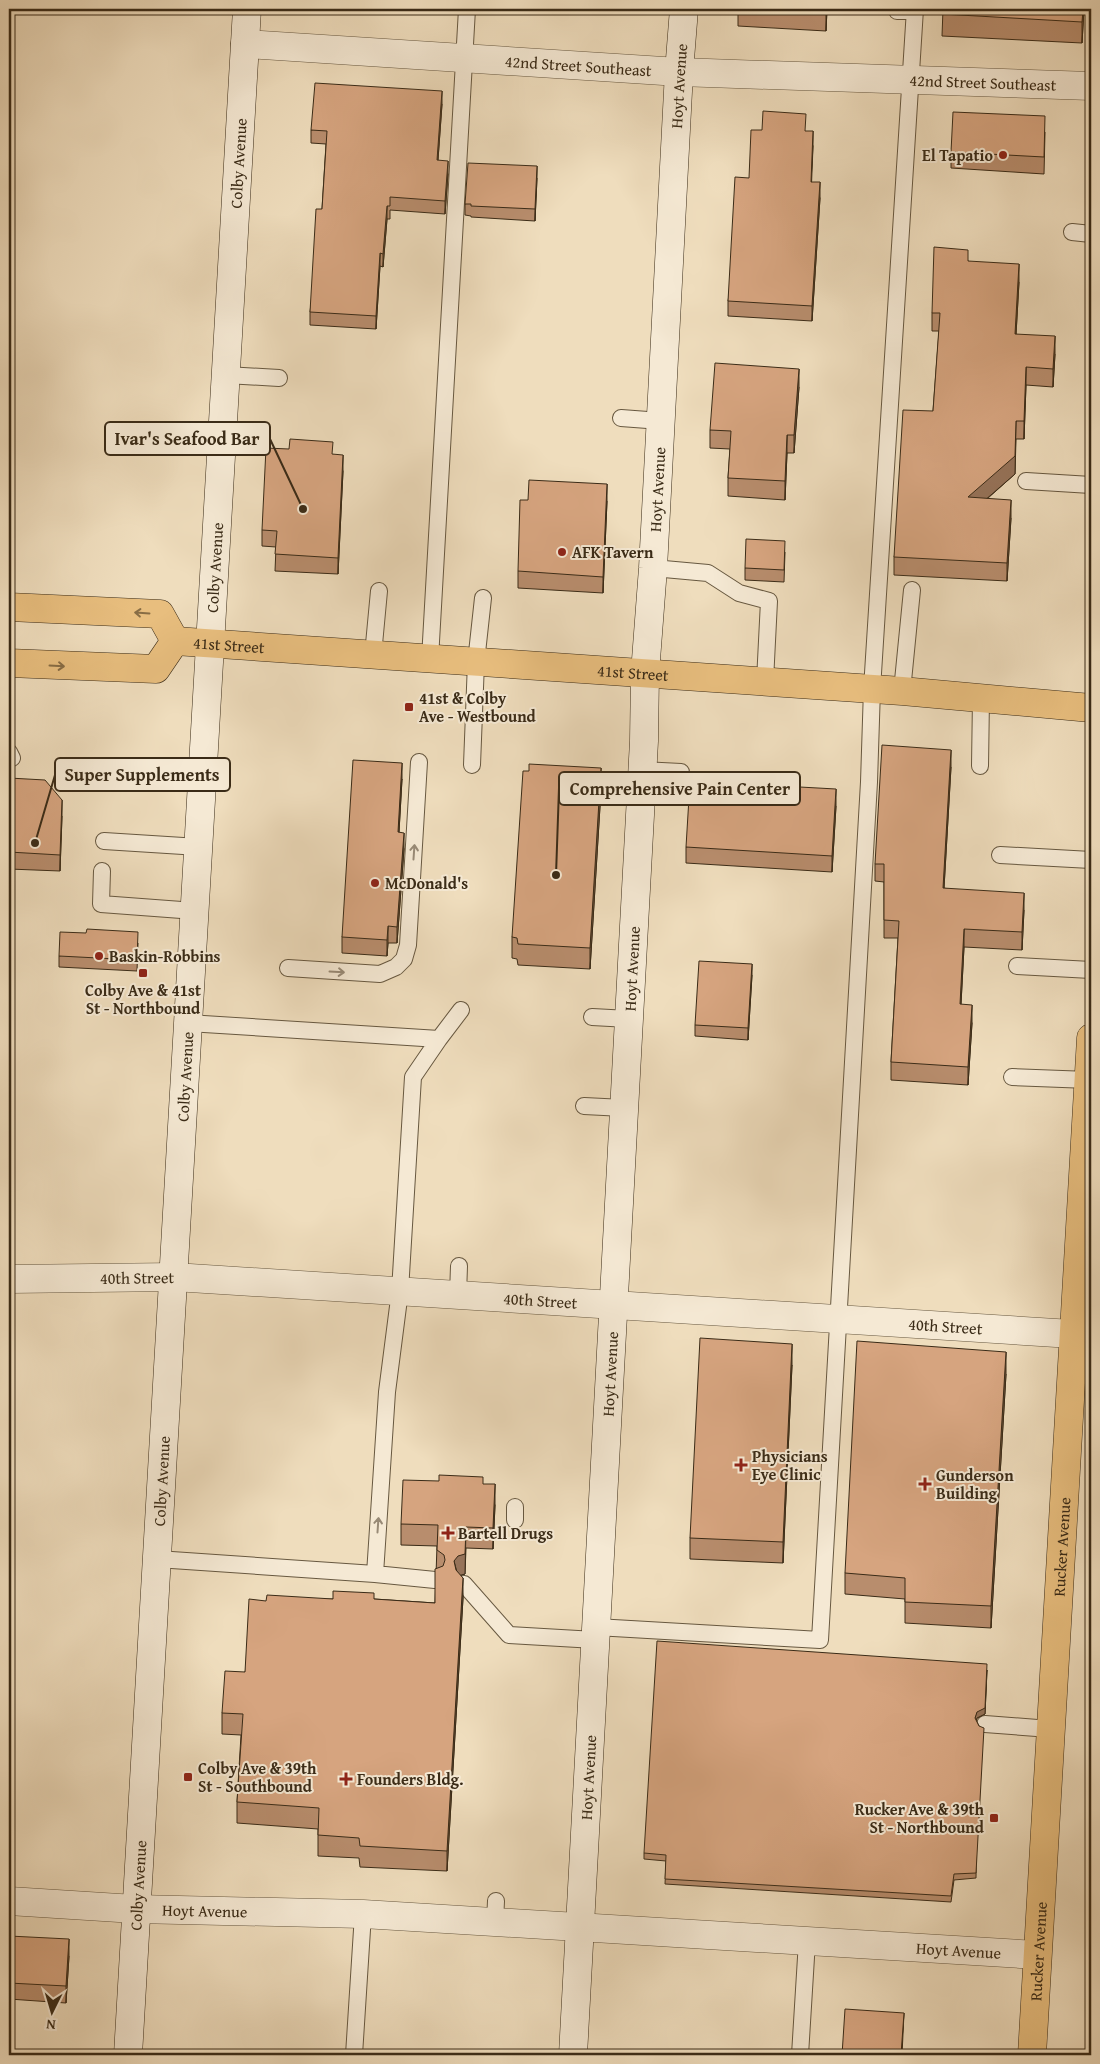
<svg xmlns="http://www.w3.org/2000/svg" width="1100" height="2064" font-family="'Gentium Book Plus',serif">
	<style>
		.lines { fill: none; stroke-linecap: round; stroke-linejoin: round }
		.lane-casing { stroke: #675840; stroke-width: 18 }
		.street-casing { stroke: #675840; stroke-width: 29 }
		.secondary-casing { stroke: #3a2b17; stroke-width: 29 }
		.primary-casing { stroke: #3a2b17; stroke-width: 29 }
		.lane { stroke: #f5e9d4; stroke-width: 16 }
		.street { stroke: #f5e9d4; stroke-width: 28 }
		.secondary { stroke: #f5e9d4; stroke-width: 28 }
		.primary { stroke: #e8be7e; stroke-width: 28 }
		.wall { fill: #b88d6d; stroke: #3a2b17 }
		.shaded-wall { fill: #967359; stroke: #3a2b17 }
		.building { fill: #d6a47f; stroke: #3a2b17 }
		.oneway { stroke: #886d45 }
		.oneway2 { stroke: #988a76 }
		.poi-dot { fill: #8f2418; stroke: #f5e9d4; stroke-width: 2 }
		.labels { text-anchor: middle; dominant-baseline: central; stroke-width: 4; stroke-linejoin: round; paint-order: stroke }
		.street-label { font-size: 16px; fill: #3a2b17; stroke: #f5e9d4 }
		.poi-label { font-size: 16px; font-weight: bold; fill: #3a2b17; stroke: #f5e9d4; text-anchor: start }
		.leader { fill: none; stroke: #3a2b17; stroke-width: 2 }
		.callout-dot { fill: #3a2b17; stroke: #f5e9d4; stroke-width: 2 }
		.callout { fill: #f5e9d4; stroke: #3a2b17; stroke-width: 2 }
		.callout-label { font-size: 18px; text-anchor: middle; font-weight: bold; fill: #3a2b17 }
	</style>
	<rect width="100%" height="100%" fill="#efddbd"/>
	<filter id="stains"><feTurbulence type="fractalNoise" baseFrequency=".004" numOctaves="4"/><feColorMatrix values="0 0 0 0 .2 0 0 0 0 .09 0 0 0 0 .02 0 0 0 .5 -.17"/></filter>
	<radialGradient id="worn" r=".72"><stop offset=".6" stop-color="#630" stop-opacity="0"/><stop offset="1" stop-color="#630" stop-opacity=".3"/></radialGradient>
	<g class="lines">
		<defs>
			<path id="lane" d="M897,11H914
				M1072,232L1091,234
				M226,375L279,378
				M621,418L661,421
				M1026,481L1091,485
				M653,568L708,573L739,593L769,601L765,681
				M373,655L379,591
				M430,659L467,9
				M902,691L912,590
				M9,752L12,758
				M472,765L476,662L483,598
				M980,766L981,698
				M642,770L681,772
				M104,841L199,847
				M1000,855L1091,860
				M102,871L101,904L195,911
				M1017,966L1091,970
				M288,968L380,974L396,967L404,959L408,945L419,762
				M592,1017L629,1019
				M188,1023L439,1039L413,1077L400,1291L387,1392L375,1574
				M439,1039L461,1010
				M1012,1077L1089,1080
				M584,1106L624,1108
				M458,1295L459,1266
				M515,1520V1507
				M157,1559L375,1574L435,1580
				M464,1584L509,1635L595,1640
				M596,1627L820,1640L869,782L872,689L915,9
				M985,1724L1050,1729
				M495,1922L496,1901
				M354,2055L363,1914
				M800,2055L807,1941"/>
			<g id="street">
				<path id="s1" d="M245,44L679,72L1091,86"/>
				<path id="s2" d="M9,1279L174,1277L1072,1334"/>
				<path id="s3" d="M9,1901L135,1909L363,1914L1037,1955"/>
			</g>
			<g id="secondary">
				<path id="s4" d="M128,2055L247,9"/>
				<path id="s5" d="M573,2055L644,741L645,673L653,568L679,72L684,9"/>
			</g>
			<g id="primary">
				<path d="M9,607L160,614L175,641"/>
				<path id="s6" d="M175,641L902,691L1091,708"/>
				<path d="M9,663L156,669L175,641"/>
				<path id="s7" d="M1032,2055L1091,1038"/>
			</g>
		</defs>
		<use href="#lane" class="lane-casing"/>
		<use href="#street" class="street-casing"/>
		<use href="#secondary" class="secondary-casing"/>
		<use href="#primary" class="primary-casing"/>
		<use href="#lane" class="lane"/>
		<use href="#street" class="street"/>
		<use href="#secondary" class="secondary"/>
		<use href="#primary" class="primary"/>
	</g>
	<path class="wall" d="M333,9H376V12Z
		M738,9H827L826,31L738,26Z
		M943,9H1084L1082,43L942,36Z
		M442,104L438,160L448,174L445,214L390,210V219H387L383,267L380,266L376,329L310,325V312L322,209L326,144L311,143V130Z
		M806,131L813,146L811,182L820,198L812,321L728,316V301L749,178Z
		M1045,132L1044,174L951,168V152Z
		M537,178L535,221L471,217V216L465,215V204Z
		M968,261L1019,282L1016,334L1055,354L1053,387L1026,385L1024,439H1016L1015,474L987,499L1011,518L1007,581L894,575V557L933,411L939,331H932V313Z
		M799,387L794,453H787L785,500L728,496V478L730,449L710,448V430Z
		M333,454L343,471L338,574L275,571L276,547L262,546V530Z
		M607,501L603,593L518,588V571Z
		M785,552L784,582L745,580V568Z
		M951,767L944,888L1024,910L1022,950L964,947L961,1004L972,1023L968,1085L891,1080V1062L898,938H884V882L875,881V864Z
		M9,778L62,816L60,871L9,869Z
		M402,779L399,832L404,849L397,943H388L387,956L342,953V937Z
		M601,790L590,969L518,965L517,959L512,958V937Z
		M836,806L832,872L686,863V847Z
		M138,943L137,971L59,967V956Z
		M752,975L748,1040L695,1036V1025Z
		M792,1365L783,1563L690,1559V1538Z
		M1006,1374L991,1628L905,1623V1599L845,1594V1573Z
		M483,1484L495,1505L493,1549L466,1548L465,1574L461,1575L463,1598L447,1871L360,1867L359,1858L318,1856V1829L237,1823V1802L241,1735L222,1734V1713L245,1672L266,1601L333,1599H374L435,1603L437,1546L401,1545V1524Z
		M987,1670L985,1714L977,1718L976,1720L979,1726L976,1878L954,1880L951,1902L665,1884L666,1861L644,1859V1853Z
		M9,1936L69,1956L66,2003L9,1999Z"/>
	<path class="shaded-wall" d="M827,9L826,31V14Z
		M1083,9H1084L1082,43V22Z
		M442,91V104L437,173V160Z
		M813,131V146L811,197V182Z
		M448,161V174L445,214V201Z
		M537,166V178L535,221V209Z
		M820,182V198L812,321V306Z
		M387,206V219L383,267V254Z
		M380,253V266L376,329V316Z
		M1019,264V282L1015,352V334Z
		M1055,336V354L1053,387V369Z
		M1026,367V385L1024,439V421Z
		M799,369V387L794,453V435Z
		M1016,421L1015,474L968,515V497Z
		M787,435V453L785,500V481Z
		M343,455V471L338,574V558Z
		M607,484V501L603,593V577Z
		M1011,500V518L1007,581V563Z
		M951,750V767L943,905V888Z
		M402,763V779L398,849V832Z
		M601,768V790L590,969V948Z
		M836,789V806L832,872V856Z
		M62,800V816L60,871V855Z
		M404,833V849L397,943V927Z
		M1024,893V910L1022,950V932Z
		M388,926V943L387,956V940Z
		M964,929V947L960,1022V1004Z
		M752,964V975L748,1040V1028Z
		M972,1005V1023L968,1085V1067Z
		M792,1344V1365L783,1563V1542Z
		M1006,1352V1374L991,1628V1606Z
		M495,1484V1505L493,1549V1528Z
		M466,1527L465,1574L458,1576L454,1561Z
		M463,1578V1598L447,1871V1851Z
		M987,1670L985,1714L977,1718L975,1724V1718Z
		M69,1939V1956L66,2003V1986Z
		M904,2013L902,2055H901Z"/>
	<path class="building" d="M738,9H827L826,14Z
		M943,9H1083L1082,22L942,14Z
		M315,83L442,91L437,160L448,161L445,201L390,197V206H387L383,254L380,253L376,316L310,312L316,209H322L327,131L311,130Z
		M763,111L806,114L805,131H813L811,182H820L812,306L728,301L735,177L749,178L751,130H762Z
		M953,112L1045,116L1044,157L951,152Z
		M468,163L537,166L535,209L471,206V204H465Z
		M934,247L968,250V261L1019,264L1015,334L1055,336L1053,369L1026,367L1024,421H1016L1015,456L968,497L1011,500L1007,563L894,557L903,410L933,411L940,313H932Z
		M715,363L799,369L794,435H787L785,481L728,478L731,431L710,430Z
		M290,439L333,442L332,454L343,455L338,558L275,554L277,531L262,530L266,448L289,449Z
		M529,480L607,484L603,577L518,571L520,500H528Z
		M746,539L785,541L784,570L745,568Z
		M882,745L951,750L943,888L1024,893L1022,932L964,929L960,1004L972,1005L968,1067L891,1062L899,921L884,920V864H875Z
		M353,760L402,763L398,832L404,833L397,927L388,926L387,940L342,937Z
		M529,764L601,768L590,948L518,944L517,938L512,937L523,771H529Z
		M9,778L45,780L62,800L60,855L9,852Z
		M690,781L836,789L832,856L686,847Z
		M87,929L138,932L137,960L59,956L60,932L86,933Z
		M699,961L752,964L748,1028L695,1025Z
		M700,1338L792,1344L783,1542L690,1538Z
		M857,1341L1006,1352L991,1606L905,1602V1578L845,1573Z
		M439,1475L483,1477V1484H495L493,1528L466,1527L465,1554L458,1556L454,1561L456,1570L463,1578L447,1851L360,1846L359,1838L318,1835L319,1808L237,1802L243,1714L222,1713L225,1671L245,1672L249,1599L266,1601L267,1595L333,1599V1591L374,1593V1599L435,1603V1569L443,1566L445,1560L444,1555L437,1550L438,1525L401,1524L403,1480L439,1481Z
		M657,1641L987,1664L985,1708L977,1712L975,1718L979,1726L984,1728L976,1873L954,1874L951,1896L665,1879L666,1855L644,1853Z
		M9,1936L69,1939L66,1986L9,1983Z
		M845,2009L904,2013L901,2055H842Z"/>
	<defs><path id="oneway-shaft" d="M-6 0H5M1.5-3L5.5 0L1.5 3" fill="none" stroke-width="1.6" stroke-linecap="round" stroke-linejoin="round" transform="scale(1.25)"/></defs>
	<g class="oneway">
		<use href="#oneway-shaft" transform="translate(142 613) rotate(-176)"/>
		<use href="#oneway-shaft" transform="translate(57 666) rotate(3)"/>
	</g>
	<g class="oneway2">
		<use href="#oneway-shaft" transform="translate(414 852) rotate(-86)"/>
		<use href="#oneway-shaft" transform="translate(337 972) rotate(3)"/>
		<use href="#oneway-shaft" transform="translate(378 1525) rotate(-86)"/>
	</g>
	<g class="poi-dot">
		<circle cx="1003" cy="155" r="5"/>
		<circle cx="562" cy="552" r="5"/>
		<rect x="404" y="702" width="10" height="10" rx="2.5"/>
		<circle cx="375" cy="883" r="5"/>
		<circle cx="99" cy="956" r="5"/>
		<rect x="138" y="968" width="10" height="10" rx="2.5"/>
		<path d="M738.5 1457.5h5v5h5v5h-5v5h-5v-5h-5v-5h5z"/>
		<path d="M922.5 1476.5h5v5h5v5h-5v5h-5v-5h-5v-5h5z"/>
		<path d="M445.5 1525.5h5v5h5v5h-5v5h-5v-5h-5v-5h5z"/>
		<rect x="183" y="1772" width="10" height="10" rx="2.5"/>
		<path d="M343.5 1771.5h5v5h5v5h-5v5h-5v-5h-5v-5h5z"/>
		<rect x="989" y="1813" width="10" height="10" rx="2.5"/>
	</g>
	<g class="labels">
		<g class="street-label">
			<text stroke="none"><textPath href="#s1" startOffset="334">42nd Street Southeast</textPath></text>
			<text stroke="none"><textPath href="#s1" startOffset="739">42nd Street Southeast</textPath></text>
			<text stroke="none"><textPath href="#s5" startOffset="1972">Hoyt Avenue</textPath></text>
			<text stroke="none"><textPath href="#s4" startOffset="1895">Colby Avenue</textPath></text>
			<text stroke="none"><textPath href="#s5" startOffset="1568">Hoyt Avenue</textPath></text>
			<text stroke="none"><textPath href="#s4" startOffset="1490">Colby Avenue</textPath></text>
			<text stroke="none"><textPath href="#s6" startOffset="54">41st Street</textPath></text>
			<text stroke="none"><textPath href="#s6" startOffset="459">41st Street</textPath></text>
			<text stroke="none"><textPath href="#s5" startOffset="1088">Hoyt Avenue</textPath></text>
			<text stroke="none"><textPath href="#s4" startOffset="980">Colby Avenue</textPath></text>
			<text stroke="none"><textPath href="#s2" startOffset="128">40th Street</textPath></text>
			<text stroke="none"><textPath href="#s2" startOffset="532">40th Street</textPath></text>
			<text stroke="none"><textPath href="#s2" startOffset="938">40th Street</textPath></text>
			<text stroke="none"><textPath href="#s5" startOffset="682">Hoyt Avenue</textPath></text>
			<text stroke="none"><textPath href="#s4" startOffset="575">Colby Avenue</textPath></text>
			<text stroke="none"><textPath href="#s7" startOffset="509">Rucker Avenue</textPath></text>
			<text stroke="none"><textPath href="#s5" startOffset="278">Hoyt Avenue</textPath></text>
			<text stroke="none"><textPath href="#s4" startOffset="170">Colby Avenue</textPath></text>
			<text stroke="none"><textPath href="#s3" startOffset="196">Hoyt Avenue</textPath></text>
			<text stroke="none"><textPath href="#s3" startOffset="951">Hoyt Avenue</textPath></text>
			<text stroke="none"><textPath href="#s7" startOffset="104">Rucker Avenue</textPath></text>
		</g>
		<g class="poi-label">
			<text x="993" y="155" text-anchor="end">El Tapatio</text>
			<text x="572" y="552">AFK Tavern</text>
			<text x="419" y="698">41st &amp; Colby<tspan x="419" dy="18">Ave - Westbound</tspan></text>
			<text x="385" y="883">McDonald's</text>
			<text x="109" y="956">Baskin-Robbins</text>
			<text x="143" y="990" text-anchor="middle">Colby Ave &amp; 41st<tspan x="143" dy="18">St - Northbound</tspan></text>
			<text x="752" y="1456">Physicians<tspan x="752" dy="18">Eye Clinic</tspan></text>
			<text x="936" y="1475">Gunderson<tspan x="936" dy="18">Building</tspan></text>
			<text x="458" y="1533">Bartell Drugs</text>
			<text x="198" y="1768">Colby Ave &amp; 39th<tspan x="198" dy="18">St - Southbound</tspan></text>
			<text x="357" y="1779">Founders Bldg.</text>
			<text x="984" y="1809" text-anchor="end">Rucker Ave &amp; 39th<tspan x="984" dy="18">St - Northbound</tspan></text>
		</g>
	</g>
	<path class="leader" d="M303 509L270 439M35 843L55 775M556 875L559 788"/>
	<g class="callout-dot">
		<circle cx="303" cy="509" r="5"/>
		<circle cx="35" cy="843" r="5"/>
		<circle cx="556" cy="875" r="5"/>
	</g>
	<g class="callout">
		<rect x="105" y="422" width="165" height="33" rx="5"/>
		<rect x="55" y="758" width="175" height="33" rx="5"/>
		<rect x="559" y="772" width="241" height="33" rx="5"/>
	</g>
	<g class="callout-label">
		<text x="187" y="445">Ivar's Seafood Bar</text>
		<text x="142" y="781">Super Supplements</text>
		<text x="680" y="795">Comprehensive Pain Center</text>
	</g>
	<rect width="1100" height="2064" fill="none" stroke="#efddbd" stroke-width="30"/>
	<rect x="10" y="10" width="1080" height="2044" fill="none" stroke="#3a2b17" stroke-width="2.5"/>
	<rect x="15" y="15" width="1070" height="2034" fill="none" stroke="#3a2b17"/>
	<g transform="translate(52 2012) rotate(185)" stroke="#f5e9d4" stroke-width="4" paint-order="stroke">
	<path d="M0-4L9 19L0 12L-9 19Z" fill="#3a2b17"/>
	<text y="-8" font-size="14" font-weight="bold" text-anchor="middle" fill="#3a2b17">N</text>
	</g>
	<rect width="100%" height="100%" filter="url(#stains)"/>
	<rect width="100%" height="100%" fill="url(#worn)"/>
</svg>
